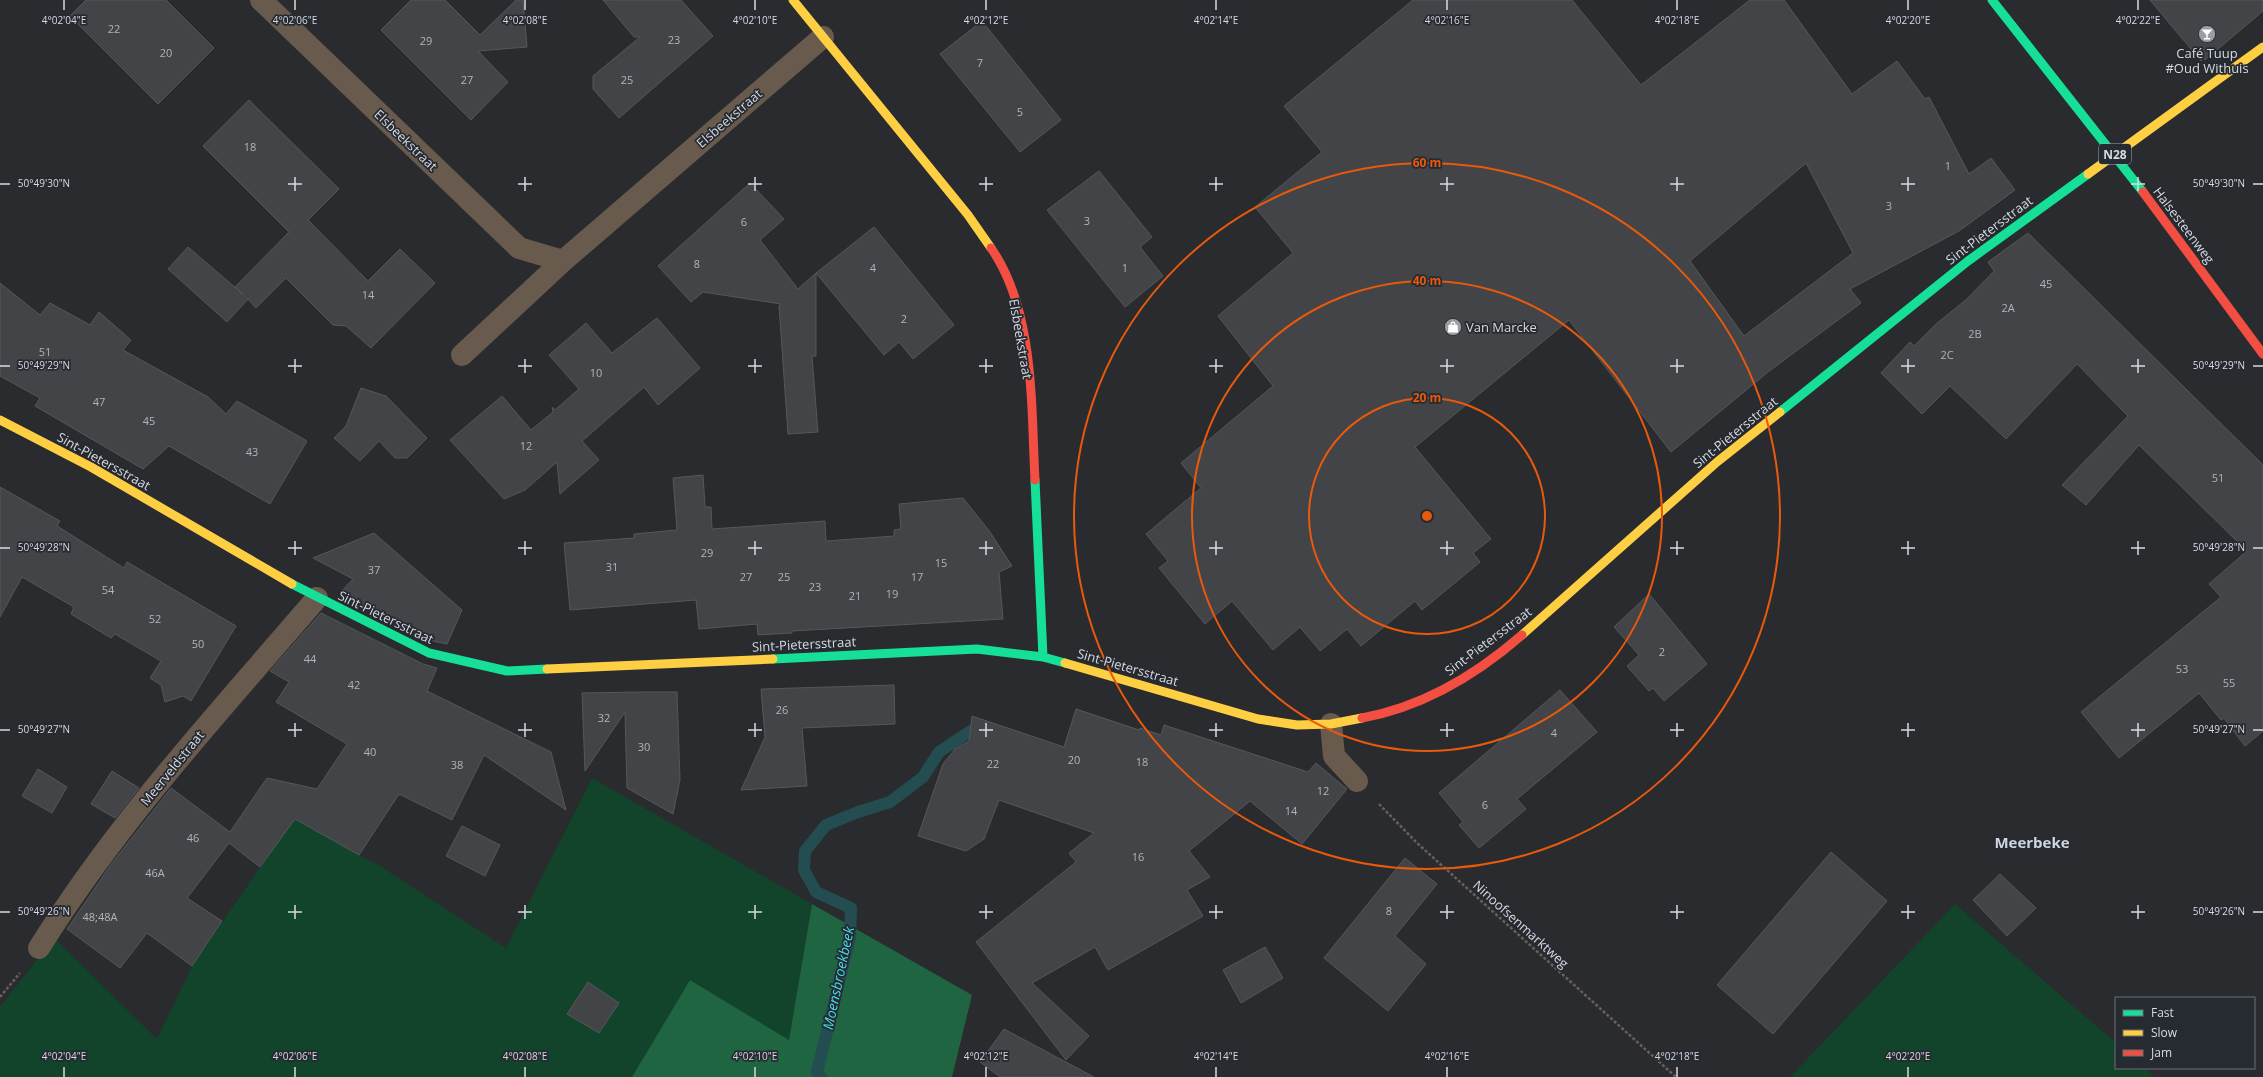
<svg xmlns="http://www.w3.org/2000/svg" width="2263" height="1077" font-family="'Open Sans',sans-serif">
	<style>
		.green { fill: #12432b }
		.forest { fill: #1f6541 }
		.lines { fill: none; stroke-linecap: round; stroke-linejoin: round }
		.stream { stroke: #234d51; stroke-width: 12 }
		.building { fill: #434447; stroke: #55575a; fill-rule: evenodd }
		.path { stroke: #686159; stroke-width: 2.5; stroke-dasharray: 3 2; stroke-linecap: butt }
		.street { stroke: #685b4d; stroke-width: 22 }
		.fast { stroke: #16e098; stroke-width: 9 }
		.slow { stroke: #ffcf43; stroke-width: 9 }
		.jam { stroke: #f24e42; stroke-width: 9 }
		.ticks { fill: none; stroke: #d7dadf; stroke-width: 1.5 }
		.ring { fill: none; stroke: #e8590c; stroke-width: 2 }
		.labels { text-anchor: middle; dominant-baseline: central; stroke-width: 3.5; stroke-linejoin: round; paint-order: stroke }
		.number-label { font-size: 11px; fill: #b2b4b9 }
		.shield { fill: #262a31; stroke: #a2a5ab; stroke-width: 1 }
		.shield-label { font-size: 12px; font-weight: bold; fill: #d7dadf }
		.poi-label { font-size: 13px; fill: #d7dadf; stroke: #262a31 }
		.street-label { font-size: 13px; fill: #d7dadf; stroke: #262a31 }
		.water-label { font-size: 14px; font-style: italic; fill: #42dde7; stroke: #262a31 }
		.quarter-label { font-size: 15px; font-weight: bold; fill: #d0d5df; stroke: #262a31 }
		.ticks-label { font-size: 10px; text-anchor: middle; fill: #d7dadf; stroke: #262a31; stroke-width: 3.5; stroke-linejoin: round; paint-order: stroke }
		.centre { fill: #e8590c; stroke: #262a31; stroke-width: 2 }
		.ring-label { font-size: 12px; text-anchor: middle; font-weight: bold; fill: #e8590c; stroke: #262a31; stroke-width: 3.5; stroke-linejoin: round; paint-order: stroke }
	</style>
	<rect width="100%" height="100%" fill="#292b2e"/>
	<path class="green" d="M592,778L812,904L789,1041L690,980L632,1077H0V1007L54,938L157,1039L192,966L297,814L335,842L380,866L506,948Z
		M1955,904L2116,1043V1068H2144L2155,1077H1790Z"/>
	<path class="forest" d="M812,904L972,995L952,1077H632L690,980L789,1040Z"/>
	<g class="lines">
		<path class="stream" d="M821,1077L817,1072L850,938L851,908L816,892L804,870L805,851L826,825L858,812L890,802L923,777L939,752L972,730"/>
	</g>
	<path class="building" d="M86,0H166L214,48L158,104L70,16Z
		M411,0H445L480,35L516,0H523L527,47L478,51L508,82L471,120L381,30Z
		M603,0H681L713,36L619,118L593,89V76L640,37H634Z
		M1413,0H1572L1641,85L1750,0H1784L1852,94L1897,61L1925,99L1929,97L1969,174L1991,158L2015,190L1959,231L1850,289L1861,303L1768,372L1671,452L1569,320L1415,447L1491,539L1473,553L1480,562L1422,610L1415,601L1361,646L1347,629L1320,651L1300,627L1273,650L1232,601L1205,624L1159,568L1168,561L1146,534L1201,488L1181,463L1273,386L1218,316L1293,253L1255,207L1322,152L1284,106ZM1806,163L1853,253L1744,336L1690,261Z
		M2150,0H2263V11L2205,60L2203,58L2201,61Z
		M982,21L1061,120L1020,152L940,54Z
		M249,100L339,189L308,220L368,281L400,249L435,283L371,348L346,326L333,325L286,278L256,308L248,299L227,322L168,269L188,247L244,295L235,287L289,232L203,146Z
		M1099,171L1152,237L1140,247L1163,276L1125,307L1047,210Z
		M750,183L784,219L760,240L798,289L816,273V356H812L818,432L788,434L779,306L781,304L703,292L691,302L658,266Z
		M874,227L954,325L913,359L899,342L884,355L816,273Z
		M2028,233L2263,465V731L2245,746L2224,718L2221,720L2199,693L2119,758L2081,712L2221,597L2209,584L2247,551L2139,445L2086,505L2062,485L2128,416L2077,364L2006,439L1950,386L1922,414L1881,373L1910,342L1914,346L1936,324L1967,299L1994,271L1988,262Z
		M0,283L40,315L50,303L90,325L99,312L131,340L123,350L208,397L226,414L237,401L307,441L270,504L169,446L143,469L35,406L40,398L0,376Z
		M657,318L700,368L658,405L644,387L582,441L599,460L560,494L557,462L525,490L504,499L450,440L502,396L531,430L553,412L552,407L555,410L579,389L549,355L586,323L612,353Z
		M361,388L386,396L427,438L407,458H395L379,441L360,461L334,438L346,426Z
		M703,475L705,507H711L712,529L825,521L826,541L894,536V530L901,529L899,504L963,498L990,532L1012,566L999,572L1003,619L792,631V633L758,635L757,624L699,629L696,600L570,610L564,543L634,538V534L677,530L673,478Z
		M0,487L60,521L57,526L124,568L127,562L236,626L191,701L183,696L165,702L161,685L150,678L161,661L115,634L111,638L71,614L74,607L22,577L0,617Z
		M374,533L462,610L447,644L433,641L339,594L353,579L313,558Z
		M1649,594L1707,664L1664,701L1653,688L1649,691L1627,666L1639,655L1614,627Z
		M321,613L423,664L437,668L427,691L551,752L566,810L484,755L452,820L399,794L359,855L295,819L260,867L229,843L187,898L222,921L192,966L147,933L120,968L67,929L112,863L171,788L230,832L267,778L317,789L347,744L276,702L289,682L270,671Z
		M894,685L895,724L802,728L807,786L741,790L765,737L761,689Z
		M1560,690L1597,732L1517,799L1526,809L1479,848L1459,825L1463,822L1439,793Z
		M639,692H677L680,780L673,814L627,788L625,712L585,771L582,693Z
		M1076,709L1139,730L1140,728L1161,735L1164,725L1308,772L1316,763L1347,789L1302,844L1250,801L1189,851L1210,877L1187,890L1203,916L1108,970L1095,947L1032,983L1089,1036L1066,1060L976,942L1076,862L1069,853L1094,833L999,800L984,839L966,851L918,836L943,764L955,749L969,741L972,716L1064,747Z
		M38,769L67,787L52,813L22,796Z
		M112,771L139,788L115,818L91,804Z
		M462,826L500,845L485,876L446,856Z
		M1831,852L1887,901L1773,1034L1717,985Z
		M1405,858L1437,884L1395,936L1426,964L1388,1011L1324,958Z
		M2000,874L2036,908L2007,936L1973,900Z
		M1265,947L1283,978L1241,1003L1223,970Z
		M588,982L619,1003L599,1033L567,1014Z
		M1004,1029L1094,1077H1000L980,1062Z"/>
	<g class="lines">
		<path class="path" d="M1379,804L1417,843L1676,1077
			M0,997L20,973"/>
		<path class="street" d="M261,0L519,248L563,261
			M462,355L563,261L823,37
			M1331,724L1334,756L1357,781
			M39,948C118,821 220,711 317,598"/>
		<path class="fast" d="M1992,0L2143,192
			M1780,412L1968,261L2088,174
			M1035,480L1043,657
			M292,584L429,653L507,671L547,669
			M773,659L977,649L1043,657L1065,663"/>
		<path class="slow" d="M793,0L968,215L991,248
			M2088,174L2263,47
			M0,420L91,467L292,584
			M1522,635L1717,462L1780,412
			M1065,663L1258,719L1297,725L1331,724L1362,718
			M547,669L773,659"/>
		<path class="jam" d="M2143,192L2263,354
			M991,248C1035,311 1031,406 1035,480
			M1362,718C1422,707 1476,675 1522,635"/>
	</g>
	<path class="ticks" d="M64,0V10M295,0V10M525,0V10M755,0V10M986,0V10M1216,0V10M1447,0V10M1677,0V10M1908,0V10M2138,0V10M295,177V191M525,177V191M755,177V191M986,177V191M1216,177V191M1447,177V191M1677,177V191M1908,177V191M2138,177V191M0,184H10M288,184H302M518,184H532M748,184H762M979,184H993M1209,184H1223M1440,184H1454M1670,184H1684M1901,184H1915M2131,184H2145M2253,184H2263M295,359V373M525,359V373M755,359V373M986,359V373M1216,359V373M1447,359V373M1677,359V373M1908,359V373M2138,359V373M0,366H10M288,366H302M518,366H532M748,366H762M979,366H993M1209,366H1223M1440,366H1454M1670,366H1684M1901,366H1915M2131,366H2145M2253,366H2263M295,541V555M525,541V555M755,541V555M986,541V555M1216,541V555M1447,541V555M1677,541V555M1908,541V555M2138,541V555M0,548H10M288,548H302M518,548H532M748,548H762M979,548H993M1209,548H1223M1440,548H1454M1670,548H1684M1901,548H1915M2131,548H2145M2253,548H2263M295,723V737M525,723V737M755,723V737M986,723V737M1216,723V737M1447,723V737M1677,723V737M1908,723V737M2138,723V737M0,730H10M288,730H302M518,730H532M748,730H762M979,730H993M1209,730H1223M1440,730H1454M1670,730H1684M1901,730H1915M2131,730H2145M2253,730H2263M295,905V919M525,905V919M755,905V919M986,905V919M1216,905V919M1447,905V919M1677,905V919M1908,905V919M2138,905V919M0,912H10M288,912H302M518,912H532M748,912H762M979,912H993M1209,912H1223M1440,912H1454M1670,912H1684M1901,912H1915M2131,912H2145M2253,912H2263M64,1067V1077M295,1067V1077M525,1067V1077M755,1067V1077M986,1067V1077M1216,1067V1077M1447,1067V1077M1677,1067V1077M1908,1067V1077"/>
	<g class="ring">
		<circle cx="1427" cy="516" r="118"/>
		<circle cx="1427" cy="516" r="235"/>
		<circle cx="1427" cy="516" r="353"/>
	</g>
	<defs>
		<symbol id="bar-disc" viewBox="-11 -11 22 22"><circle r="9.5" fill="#9a9da1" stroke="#262a31"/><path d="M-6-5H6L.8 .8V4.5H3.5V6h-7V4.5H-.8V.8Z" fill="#fff"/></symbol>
		<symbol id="shop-disc" viewBox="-11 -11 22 22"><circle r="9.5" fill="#9a9da1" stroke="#262a31"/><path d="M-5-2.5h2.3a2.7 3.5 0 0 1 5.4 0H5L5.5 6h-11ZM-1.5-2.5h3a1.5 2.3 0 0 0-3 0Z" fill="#fff"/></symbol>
	</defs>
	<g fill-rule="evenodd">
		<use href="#bar-disc" x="2197" y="24" width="20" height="20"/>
		<use href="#shop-disc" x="1443" y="317" width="20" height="20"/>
	</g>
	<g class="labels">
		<g class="number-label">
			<text x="114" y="28">22</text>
			<text x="674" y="39">23</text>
			<text x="426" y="40">29</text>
			<text x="166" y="52">20</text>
			<text x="980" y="62">7</text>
			<text x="467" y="79">27</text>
			<text x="627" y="79">25</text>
			<text x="1020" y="111">5</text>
			<text x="250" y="146">18</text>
			<text x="1948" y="165">1</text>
			<text x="1889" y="205">3</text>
			<text x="1087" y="220">3</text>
			<text x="744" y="221">6</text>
			<text x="697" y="263">8</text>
			<text x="873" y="267">4</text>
			<text x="1125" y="267">1</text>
			<text x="2046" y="283">45</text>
			<text x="368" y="294">14</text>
			<text x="2008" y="307">2A</text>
			<text x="904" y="318">2</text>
			<text x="1975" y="333">2B</text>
			<text x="45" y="351">51</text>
			<text x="1947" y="354">2C</text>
			<text x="596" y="372">10</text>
			<text x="99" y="401">47</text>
			<text x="149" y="420">45</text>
			<text x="526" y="445">12</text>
			<text x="252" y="451">43</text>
			<text x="2218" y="477">51</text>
			<text x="707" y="552">29</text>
			<text x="941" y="562">15</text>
			<text x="612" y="566">31</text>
			<text x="374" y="569">37</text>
			<text x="746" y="576">27</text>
			<text x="784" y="576">25</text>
			<text x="917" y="576">17</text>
			<text x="815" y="586">23</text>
			<text x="108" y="589">54</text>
			<text x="892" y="593">19</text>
			<text x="855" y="595">21</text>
			<text x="155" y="618">52</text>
			<text x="198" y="643">50</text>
			<text x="1662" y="651">2</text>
			<text x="310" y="658">44</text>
			<text x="2182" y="668">53</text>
			<text x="2229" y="682">55</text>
			<text x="354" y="684">42</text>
			<text x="782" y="709">26</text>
			<text x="604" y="717">32</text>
			<text x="1554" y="732">4</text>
			<text x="644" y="746">30</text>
			<text x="370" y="751">40</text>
			<text x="1074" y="759">20</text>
			<text x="1142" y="761">18</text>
			<text x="993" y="763">22</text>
			<text x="457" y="764">38</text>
			<text x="1323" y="790">12</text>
			<text x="1485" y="804">6</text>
			<text x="1291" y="810">14</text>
			<text x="193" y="837">46</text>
			<text x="1138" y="856">16</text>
			<text x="155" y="872">46A</text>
			<text x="1389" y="910">8</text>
			<text x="100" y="916">48;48A</text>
		</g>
		<rect class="shield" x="2099" y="144" width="32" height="20" rx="3"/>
		<g class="shield-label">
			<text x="2115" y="154">N28</text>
		</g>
		<g class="poi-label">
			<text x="2207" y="53">Café Tuup<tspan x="2207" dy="15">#Oud Withuis</tspan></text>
			<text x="1466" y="327" text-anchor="start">Van Marcke</text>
		</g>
		<g class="street-label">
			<text transform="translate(729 118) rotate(-41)">Elsbeekstraat</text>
			<text transform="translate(406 140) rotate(44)">Elsbeekstraat</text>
			<text transform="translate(2184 225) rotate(53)">Halsesteenweg</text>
			<text transform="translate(1989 230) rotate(-37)">Sint-Pietersstraat</text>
			<text transform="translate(1021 339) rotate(80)">Elsbeekstraat</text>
			<text transform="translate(1735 432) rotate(-39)">Sint-Pietersstraat</text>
			<text transform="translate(104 461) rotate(29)">Sint-Pietersstraat</text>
			<text transform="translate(386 617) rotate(26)">Sint-Pietersstraat</text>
			<text transform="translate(1488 641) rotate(-37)">Sint-Pietersstraat</text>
			<text transform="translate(804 644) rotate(-3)">Sint-Pietersstraat</text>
			<text transform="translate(1128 667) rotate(16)">Sint-Pietersstraat</text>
			<text transform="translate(172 768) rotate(-51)">Meerveldstraat</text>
			<text transform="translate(1521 924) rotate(42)">Ninoofsenmarktweg</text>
		</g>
		<g class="water-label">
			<text transform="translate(838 978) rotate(-78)">Moensbroekbeek</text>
		</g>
		<g class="quarter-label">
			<text x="2032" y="842">Meerbeke</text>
		</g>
	</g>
	<g class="ticks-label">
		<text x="64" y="24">4°02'04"E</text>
		<text x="295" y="24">4°02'06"E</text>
		<text x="525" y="24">4°02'08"E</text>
		<text x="755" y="24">4°02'10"E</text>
		<text x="986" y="24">4°02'12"E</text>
		<text x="1216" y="24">4°02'14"E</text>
		<text x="1447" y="24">4°02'16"E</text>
		<text x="1677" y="24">4°02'18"E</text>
		<text x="1908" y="24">4°02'20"E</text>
		<text x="2138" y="24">4°02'22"E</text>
		<text x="44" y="187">50°49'30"N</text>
		<text x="2219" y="187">50°49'30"N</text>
		<text x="44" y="369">50°49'29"N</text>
		<text x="2219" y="369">50°49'29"N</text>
		<text x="44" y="551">50°49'28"N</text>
		<text x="2219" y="551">50°49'28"N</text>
		<text x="44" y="733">50°49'27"N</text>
		<text x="2219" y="733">50°49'27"N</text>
		<text x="44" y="915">50°49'26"N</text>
		<text x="2219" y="915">50°49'26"N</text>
		<text x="64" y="1060">4°02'04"E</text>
		<text x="295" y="1060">4°02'06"E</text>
		<text x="525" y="1060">4°02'08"E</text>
		<text x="755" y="1060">4°02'10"E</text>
		<text x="986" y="1060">4°02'12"E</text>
		<text x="1216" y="1060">4°02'14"E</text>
		<text x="1447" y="1060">4°02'16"E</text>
		<text x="1677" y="1060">4°02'18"E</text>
		<text x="1908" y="1060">4°02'20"E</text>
	</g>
	<circle cx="1427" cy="516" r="6" class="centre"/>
	<g class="ring-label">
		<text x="1427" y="167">60 m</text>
		<text x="1427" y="285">40 m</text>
		<text x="1427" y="402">20 m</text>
	</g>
	<rect x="2115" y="997" width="140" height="72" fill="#262a31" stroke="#6d7077"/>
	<rect x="2123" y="1010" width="20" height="6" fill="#16e098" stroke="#6d7077"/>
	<text x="2151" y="1017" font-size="12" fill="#d7dadf">Fast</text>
	<rect x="2123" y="1030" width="20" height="6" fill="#ffcf43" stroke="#6d7077"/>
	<text x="2151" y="1037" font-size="12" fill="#d7dadf">Slow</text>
	<rect x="2123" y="1050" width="20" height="6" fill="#f24e42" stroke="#6d7077"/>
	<text x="2151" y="1057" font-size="12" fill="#d7dadf">Jam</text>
</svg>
